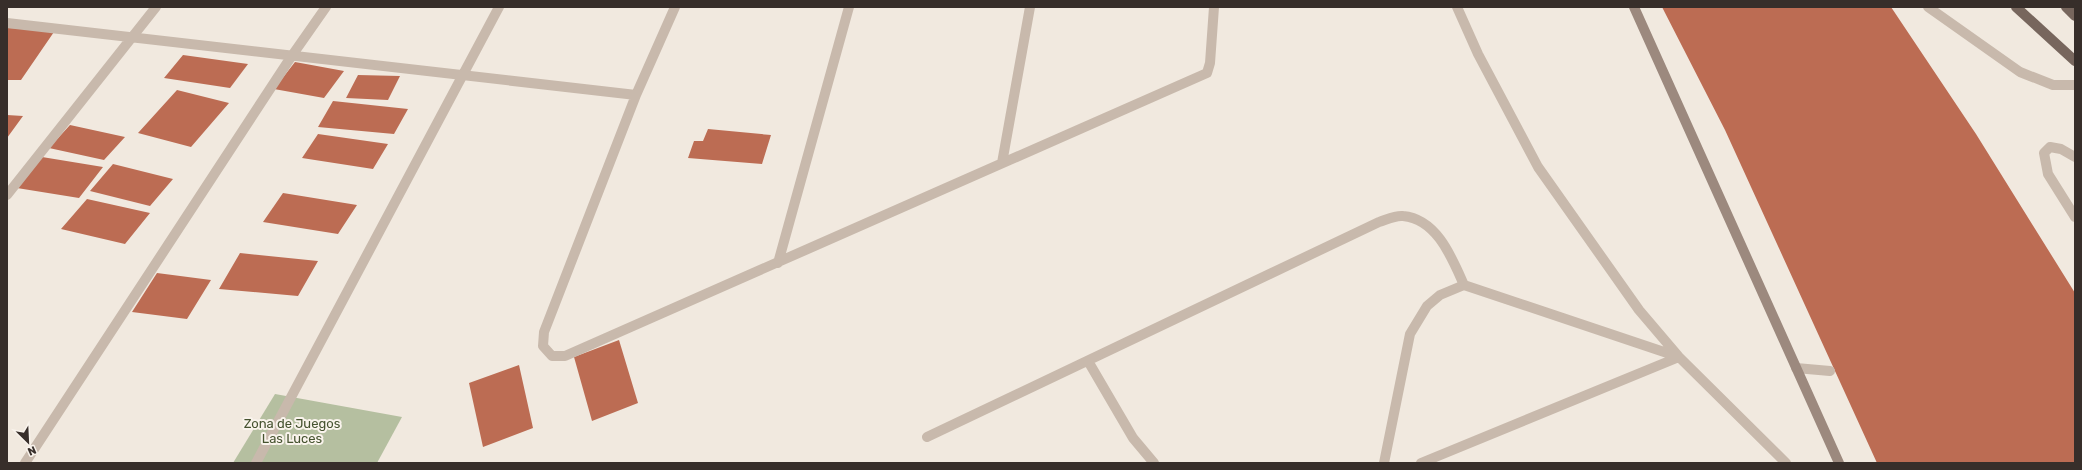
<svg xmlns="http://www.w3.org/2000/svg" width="2082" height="470" font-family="Rubik,sans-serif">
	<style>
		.green { fill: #b5bfa0 }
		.building { fill: #bc6c53 }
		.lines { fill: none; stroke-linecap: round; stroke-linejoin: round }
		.lane { stroke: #c8b9ac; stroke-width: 10 }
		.street { stroke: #c8b9ac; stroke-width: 10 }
		.secondary { stroke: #9c897e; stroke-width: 10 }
		.primary { stroke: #77665d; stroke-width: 10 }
		.labels { text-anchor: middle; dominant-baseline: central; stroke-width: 4; stroke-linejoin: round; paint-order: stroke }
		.park-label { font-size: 13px; fill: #465330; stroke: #f9f3ec }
	</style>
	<rect width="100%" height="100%" fill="#f1e9df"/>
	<path class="green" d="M275,394L402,417L377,463H233Z"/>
	<path class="building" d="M1662,7H1891L1976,134L2075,293V463H1877L1725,130Z
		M7,28L56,29L21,80H7Z
		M183,55L248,64L230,88L164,78Z
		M295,62L344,71L324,98L274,89Z
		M358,75L400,76L388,100L346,98Z
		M177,90L229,103L191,147L138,133Z
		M333,101L408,109L394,134L318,127Z
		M7,115L23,116L7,138Z
		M70,125L125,137L104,160L49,148Z
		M708,129L771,135L762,164L688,158L694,141H703Z
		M318,134L388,144L373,169L302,158Z
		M42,157L103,167L79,198L17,188Z
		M113,164L173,179L150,206L90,191Z
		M283,193L357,205L338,234L263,222Z
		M87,199L150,213L125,244L61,229Z
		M240,253L318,261L298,296L219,289Z
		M157,273L211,280L187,319L132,312Z
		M619,340L638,403L592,421L574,357Z
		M519,365L533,428L483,447L469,383Z"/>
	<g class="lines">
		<path class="lane" d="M1928,7L2020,72L2053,85H2075
			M2075,157L2061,149L2050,147L2044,153L2048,174L2075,217
			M1796,368L1830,371"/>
		<path class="street" d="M675,7L636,95L544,332L543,346L552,356H565L1207,73L1210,63L1214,7
			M1457,7L1478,54L1538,167L1639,310L1679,357L1786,463
			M7,23L636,95
			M1002,163L1030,7
			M7,195L156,7
			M778,263L849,7
			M1088,361L1133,438L1154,463
			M927,437L1379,222C1386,220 1395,215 1403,216C1437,219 1452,258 1464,285
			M25,463L291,57L326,7
			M256,463L499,7
			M1384,463L1410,334L1427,306L1440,295L1464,285L1679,357
			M1421,463L1679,357"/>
		<path class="secondary" d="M1634,7L1839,463"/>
		<path class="primary" d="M2016,7L2075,61
			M2066,7L2075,16"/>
	</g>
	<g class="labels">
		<g class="park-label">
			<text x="292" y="423">Zona de Juegos<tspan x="292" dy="15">Las Luces</tspan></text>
		</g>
	</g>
	<rect width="2082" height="470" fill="none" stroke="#372e2a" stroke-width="16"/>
	<g transform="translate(28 442) rotate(156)" stroke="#f9f3ec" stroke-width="3" paint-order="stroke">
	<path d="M0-3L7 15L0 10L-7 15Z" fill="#372e2a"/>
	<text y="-6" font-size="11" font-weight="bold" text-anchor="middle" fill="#372e2a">N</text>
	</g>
</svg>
